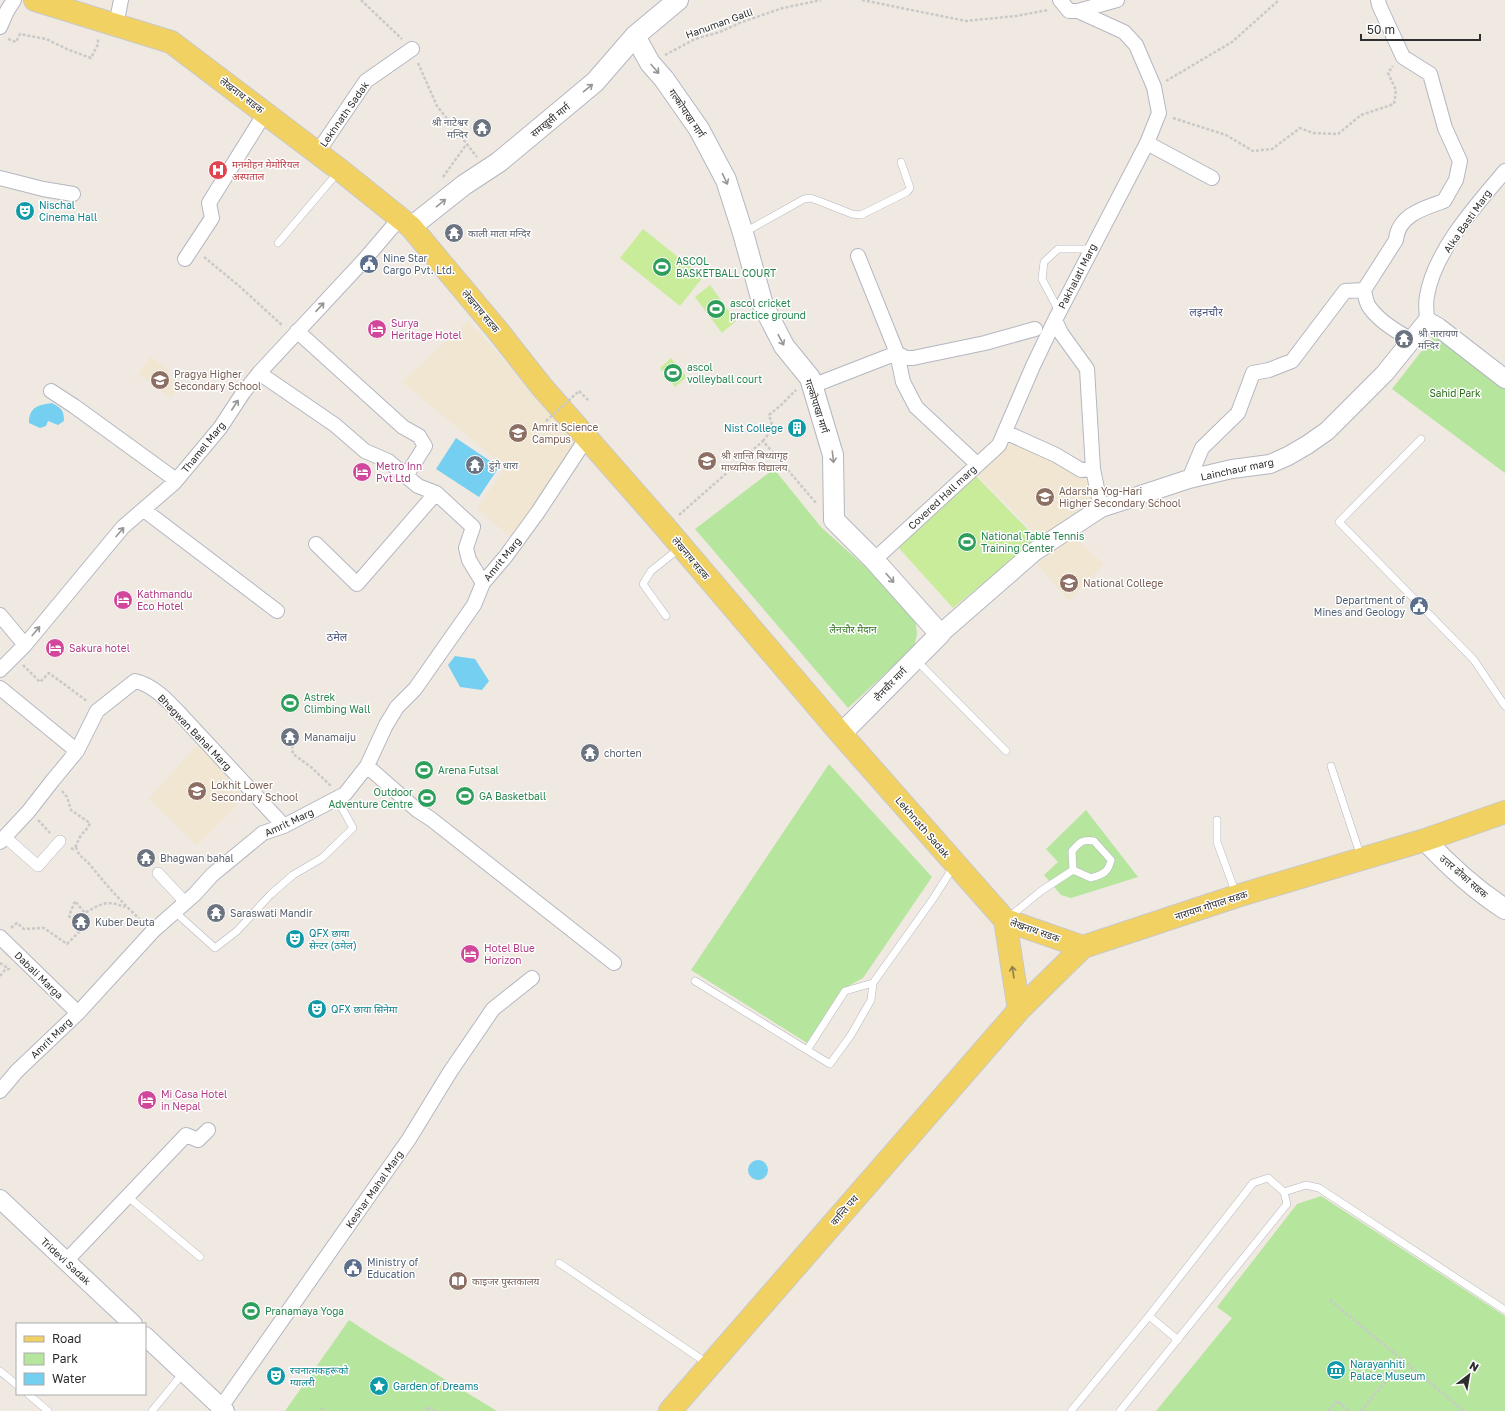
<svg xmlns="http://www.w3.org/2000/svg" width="1505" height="1411" font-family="'Golos Text','Noto Sans Devanagari',sans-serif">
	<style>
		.education { fill: #f0e6d1 }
		.green { fill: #b6e59e }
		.pitch { fill: #c9ec9a }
		.water { fill: #75cff0 }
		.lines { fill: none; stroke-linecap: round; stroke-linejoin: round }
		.service-casing { stroke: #b4b7c1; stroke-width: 8 }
		.pedestrian-casing { stroke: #b4b7c1; stroke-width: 12 }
		.minor-casing { stroke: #b4b7c1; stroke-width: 16 }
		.tertiary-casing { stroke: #b4b7c1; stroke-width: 20 }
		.secondary-casing { stroke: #b4b7c1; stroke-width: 22 }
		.primary-casing { stroke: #c9c9c9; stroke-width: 24 }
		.path { stroke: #c9c9c9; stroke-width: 2.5; stroke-dasharray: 3 2; stroke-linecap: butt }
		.service { stroke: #fff; stroke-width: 7 }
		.pedestrian { stroke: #fff; stroke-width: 11 }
		.minor { stroke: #fff; stroke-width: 14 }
		.tertiary { stroke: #fff; stroke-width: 18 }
		.secondary { stroke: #fff; stroke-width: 20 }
		.primary { stroke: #f2d163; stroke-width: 22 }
		.path-bridge { stroke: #c9c9c9; stroke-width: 2.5; stroke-dasharray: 3 2; stroke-linecap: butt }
		.oneway { stroke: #969696 }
		.oneway2 { stroke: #908048 }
		.labels { text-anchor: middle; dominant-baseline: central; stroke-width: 3; stroke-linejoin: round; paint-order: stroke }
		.street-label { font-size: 10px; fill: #2e2e2e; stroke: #fff }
		.worship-label { font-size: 10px; fill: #5b616d; stroke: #fff; text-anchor: start }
		.health-label { font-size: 10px; fill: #be3a42; stroke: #fff; text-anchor: start }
		.culture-label { font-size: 10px; fill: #0d838f; stroke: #fff; text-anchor: start }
		.service-label { font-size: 10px; fill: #4e5e75; stroke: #fff; text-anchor: start }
		.leisure-label { font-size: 10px; fill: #27864d; stroke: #fff; text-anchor: start }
		.hotel-label { font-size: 10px; fill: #b23c85; stroke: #fff; text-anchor: start }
		.education-label { font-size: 10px; fill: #785e54; stroke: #fff; text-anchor: start }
		.park-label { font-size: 10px; fill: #2c6e1b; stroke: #fff }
		.neighbourhood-label { font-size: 11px; fill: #4d5680; stroke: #fff }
	</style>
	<rect width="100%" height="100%" fill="#efe9e1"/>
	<path class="education" d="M468,321L584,447L512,538L477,509L505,467L402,382Z
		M151,357L169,370L166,374L181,385L171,398L138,374Z
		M1012,442L1051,459L1093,485L1091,509L1040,538L977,475Z
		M1071,534L1104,564L1069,601L1037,564Z
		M204,741L239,780L233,786L245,797L197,846L149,799L194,748Z"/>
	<path class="green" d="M1434,335L1505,388V473L1392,389Z
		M774,469L821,527L882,582L915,616L917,634L914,647L848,708L695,529Z
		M829,764L932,877L863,978L841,990L807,1043L691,970Z
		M1086,810L1138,877L1071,898L1061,895L1044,875L1058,862L1046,849Z
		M1321,1196L1505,1316V1411H1156L1232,1318L1217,1307L1297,1204Z
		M349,1320L378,1339L497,1411H285Z"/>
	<path class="pitch" d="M643,229L703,277L680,306L620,258Z
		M710,285L736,321L722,333L695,297Z
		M671,358L687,377L675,387L660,368Z
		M976,476L1037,539L953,608L897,546Z"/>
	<path class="water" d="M52,403C61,408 64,410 64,421L58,425L48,421L46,426L40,428L29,423C29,407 38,405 52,403Z
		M456,438L499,467L479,497L436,469Z
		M455,656L475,659L489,681L482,690L460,687L448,665Z
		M748 1170a10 10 0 1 1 20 0a10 10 0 1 1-20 0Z"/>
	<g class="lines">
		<defs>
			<path id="service" d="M745,232L804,199L810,198L819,201L852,214L861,215L907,192L910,188L901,162
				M278,243L339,171
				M1059,311L1042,279L1044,262L1058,249H1091
				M1421,439L1339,522L1474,660L1505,706
				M666,616L643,584L651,571L680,548
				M916,660L1006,751
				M1331,766L1361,857
				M1217,820V842L1236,894
				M175,912L215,948L237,931L270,895L293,875L322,858L353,828L337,799
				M1008,918L1041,891L1073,870L1072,851C1080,842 1082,839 1094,841L1111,860C1108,873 1103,874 1091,878L1073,870
				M695,981L807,1050
				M873,983L871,1000L851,1035L830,1064L807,1050L845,991L873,983L933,899L954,866
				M1284,1192L1306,1185L1319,1188L1505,1310
				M127,1196L200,1257
				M559,1263L707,1363
				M1149,1316L1178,1340
				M0,1371L17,1385
				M28,1394L48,1411
				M152,1411L184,1372
				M1071,1411L1149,1316L1253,1183L1268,1178L1284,1192L1287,1204L1120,1411"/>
			<path id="pedestrian" d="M5,837L38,866L60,841
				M158,873L185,902"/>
			<path id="minor" d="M1378,0L1379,5L1403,57L1430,74L1445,128L1460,161L1456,180L1444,201C1424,208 1398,215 1396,240L1364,290C1365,295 1366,303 1370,308C1380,322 1397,332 1412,340
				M1078,11L1117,0
				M116,25L121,0
				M0,27L7,11L14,0
				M1147,143L1212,178
				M317,153L366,81L412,49
				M0,178L43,189L73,194
				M858,256L897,353L903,382L916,407L977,464
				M185,259L212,218L209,203L265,113
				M1055,320L1061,333L1087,369L1093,469L1101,508
				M1427,321C1427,313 1425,304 1427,296C1434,252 1476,205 1505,171
				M297,331L403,427L419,436L425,446L406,476
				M259,373L335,425L365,451L388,461L418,486L436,493L473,527L466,548L469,560L483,583
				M812,386L897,353L906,358H913L985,343L1035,329
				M51,391L74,406L176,480
				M1005,432L1056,455L1081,470L1093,469
				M1189,479L1202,448L1238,413L1253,373L1269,370L1292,361L1345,291L1364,290
				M144,510L277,611
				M316,544L357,584L436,493
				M874,560L999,445L1033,366L1055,320L1147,143L1159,113L1154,87L1136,45L1124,32L1078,11H1069L1060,0
				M0,615L25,645
				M0,670L25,645L123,527L174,483L220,428L243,393L259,373L365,259L400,218
				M0,688L77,751L97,711L135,681C154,685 169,702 182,716L284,826
				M367,766L417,810L431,819L614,963
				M0,842L28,812L53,780L77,751
				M0,937L78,1013
				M0,1091L17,1071L78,1013L153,931L195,894L212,875L263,833L284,826L345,794L367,766L386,725L397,707L415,689L474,605L483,583L506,556L538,512L586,439
				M66,1261L186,1135L198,1140L208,1130
				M221,1407L409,1139L450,1072L493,1009L532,978"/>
			<path id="tertiary" d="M940,634L1034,552L1101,508L1189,479L1232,469L1270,464L1288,456L1307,445L1327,431L1385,373L1427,321L1438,327L1505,379
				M0,1199L133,1324
				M145,1336L225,1411"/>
			<path id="secondary" d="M635,36L650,63L664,79L699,129L726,180L743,233L763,305L784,346L810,378L833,455L834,520L874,560L940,634L841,734
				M411,227L464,185L499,162L595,82L635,36L678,0
				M1425,840C1450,867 1474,889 1505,909"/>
			<path id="primary" d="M35,0L171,42L340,170L411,227L498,331L542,387L665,527L841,734L1005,920L1083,947
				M1005,920L1019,1010
				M670,1411L1019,1010L1083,947L1237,896L1425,840L1505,812"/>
		</defs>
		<use href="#service" class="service-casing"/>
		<use href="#pedestrian" class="pedestrian-casing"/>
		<use href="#minor" class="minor-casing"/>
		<use href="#tertiary" class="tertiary-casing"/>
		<use href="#secondary" class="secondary-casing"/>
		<use href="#primary" class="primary-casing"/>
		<path class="path" d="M361,0L402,39
			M862,0L966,21L1016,16L1048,10
			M8,39L16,42L20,34L46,39L69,50L91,58L98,44V38
			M665,55L695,39L720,32L742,22L783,8L821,0
			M418,63L437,106L477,157
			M1166,81L1232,42L1279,0
			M1173,118L1226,135L1253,151L1272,149L1300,128L1313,133L1338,134L1361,115L1394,104L1396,90L1388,73L1393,66
			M443,177L466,145
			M204,257L238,285L283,326
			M579,391L589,401
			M763,441L773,428L769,415L781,405L796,390
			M679,515L763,441L816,503
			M23,665L40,682L49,673L87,701
			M299,738L292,746L293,754L311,767L331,786
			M62,791L67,797L71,810L90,823C88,829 83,832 80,837C77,842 77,846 73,849L70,848
			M38,820L50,833
			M76,847C79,858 85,858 91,866C107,886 124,905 143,922
			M11,928L17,923L24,929L44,928L67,944L80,931L76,923L69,916L75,901L85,913C102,903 107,900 125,907
			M0,963L6,967L7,964
			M0,976L5,970L9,969V966
			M1330,1300L1464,1411
			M321,1408L326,1411
			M426,1411L428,1407L435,1411
			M1328,1411L1337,1401L1349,1411
			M1361,1411L1403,1361"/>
		<use href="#service" class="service"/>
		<use href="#pedestrian" class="pedestrian"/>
		<use href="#minor" class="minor"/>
		<use href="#tertiary" class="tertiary"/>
		<use href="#secondary" class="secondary"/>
		<use href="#primary" class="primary"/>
		<path class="path-bridge" d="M546,421L579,391"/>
	</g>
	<defs><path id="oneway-shaft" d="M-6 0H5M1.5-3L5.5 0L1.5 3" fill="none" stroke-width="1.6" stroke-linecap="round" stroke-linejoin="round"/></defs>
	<g class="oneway">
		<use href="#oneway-shaft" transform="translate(655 69) rotate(49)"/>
		<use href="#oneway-shaft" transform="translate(588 88) rotate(-39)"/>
		<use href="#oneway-shaft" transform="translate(725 179) rotate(65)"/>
		<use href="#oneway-shaft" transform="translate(441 203) rotate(-39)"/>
		<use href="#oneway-shaft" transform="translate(320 307) rotate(-47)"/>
		<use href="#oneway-shaft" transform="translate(781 340) rotate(62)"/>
		<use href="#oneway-shaft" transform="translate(235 405) rotate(-57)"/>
		<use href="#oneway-shaft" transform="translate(833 457) rotate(83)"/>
		<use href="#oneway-shaft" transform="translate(120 532) rotate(-49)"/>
		<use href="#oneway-shaft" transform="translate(890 578) rotate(49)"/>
		<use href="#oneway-shaft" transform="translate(36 631) rotate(-50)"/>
	</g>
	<use class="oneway2" href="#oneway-shaft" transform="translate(1013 972) rotate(-99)"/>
	<defs>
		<symbol id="temple-disc" viewBox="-11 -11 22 22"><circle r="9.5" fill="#6b7280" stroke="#fff"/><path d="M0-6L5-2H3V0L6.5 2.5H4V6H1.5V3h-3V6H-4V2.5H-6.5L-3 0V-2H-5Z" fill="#fff"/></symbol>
		<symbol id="hospital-disc" viewBox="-11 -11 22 22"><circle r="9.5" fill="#e0444e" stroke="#fff"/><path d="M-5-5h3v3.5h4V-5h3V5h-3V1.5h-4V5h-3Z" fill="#fff"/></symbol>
		<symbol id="theatre-disc" viewBox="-11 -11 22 22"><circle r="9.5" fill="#0f9aa8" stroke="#fff"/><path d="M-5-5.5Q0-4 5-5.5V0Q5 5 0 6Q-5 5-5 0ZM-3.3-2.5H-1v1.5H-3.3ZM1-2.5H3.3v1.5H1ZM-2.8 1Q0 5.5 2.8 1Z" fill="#fff"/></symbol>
		<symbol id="civic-disc" viewBox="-11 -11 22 22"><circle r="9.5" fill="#5c6f8a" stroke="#fff"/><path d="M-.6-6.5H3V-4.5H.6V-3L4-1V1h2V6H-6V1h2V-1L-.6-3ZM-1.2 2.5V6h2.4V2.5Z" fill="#fff"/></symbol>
		<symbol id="stadium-disc" viewBox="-11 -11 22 22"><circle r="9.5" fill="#2e9e5b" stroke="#fff"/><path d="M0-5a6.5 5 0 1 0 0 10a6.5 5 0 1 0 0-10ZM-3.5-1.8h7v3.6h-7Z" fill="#fff"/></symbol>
		<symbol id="hotel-disc" viewBox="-11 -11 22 22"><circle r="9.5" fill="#d1479c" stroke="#fff"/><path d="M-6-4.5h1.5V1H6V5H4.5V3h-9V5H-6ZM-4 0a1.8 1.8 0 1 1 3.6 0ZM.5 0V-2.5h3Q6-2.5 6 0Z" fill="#fff"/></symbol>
		<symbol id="school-disc" viewBox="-11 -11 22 22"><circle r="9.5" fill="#8d6e63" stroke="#fff"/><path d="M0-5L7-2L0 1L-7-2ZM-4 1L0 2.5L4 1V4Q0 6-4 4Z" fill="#fff"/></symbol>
		<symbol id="building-disc" viewBox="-11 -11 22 22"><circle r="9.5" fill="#0f9aa8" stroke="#fff"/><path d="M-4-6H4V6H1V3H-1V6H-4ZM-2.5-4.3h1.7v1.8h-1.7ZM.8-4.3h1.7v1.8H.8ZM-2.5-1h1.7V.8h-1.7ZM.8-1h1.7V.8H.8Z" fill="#fff"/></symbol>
		<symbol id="university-disc" viewBox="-11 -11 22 22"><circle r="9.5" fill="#8d6e63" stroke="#fff"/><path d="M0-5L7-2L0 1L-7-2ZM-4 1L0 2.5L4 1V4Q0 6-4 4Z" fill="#fff"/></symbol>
		<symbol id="library-disc" viewBox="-11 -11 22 22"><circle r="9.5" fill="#8d6e63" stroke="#fff"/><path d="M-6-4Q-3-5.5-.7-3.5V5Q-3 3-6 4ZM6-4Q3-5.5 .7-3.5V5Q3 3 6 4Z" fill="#fff"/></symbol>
		<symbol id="museum-disc" viewBox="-11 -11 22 22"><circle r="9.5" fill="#0f9aa8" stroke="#fff"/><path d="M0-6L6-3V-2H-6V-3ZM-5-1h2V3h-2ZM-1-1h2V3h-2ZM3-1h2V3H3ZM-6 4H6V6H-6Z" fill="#fff"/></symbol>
		<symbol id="sight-disc" viewBox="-11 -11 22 22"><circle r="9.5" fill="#0f9aa8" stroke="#fff"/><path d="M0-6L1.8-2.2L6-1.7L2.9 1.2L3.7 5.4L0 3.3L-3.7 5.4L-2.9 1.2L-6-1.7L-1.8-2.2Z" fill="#fff"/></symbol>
	</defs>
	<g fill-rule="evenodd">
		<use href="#temple-disc" x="471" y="117" width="22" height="22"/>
		<use href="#hospital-disc" x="207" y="159" width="22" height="22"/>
		<use href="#theatre-disc" x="14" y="200" width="22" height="22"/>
		<use href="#temple-disc" x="443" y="222" width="22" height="22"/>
		<use href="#civic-disc" x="358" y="253" width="22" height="22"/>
		<use href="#stadium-disc" x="651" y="256" width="22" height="22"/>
		<use href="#stadium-disc" x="705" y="298" width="22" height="22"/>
		<use href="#hotel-disc" x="366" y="318" width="22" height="22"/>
		<use href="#temple-disc" x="1393" y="328" width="22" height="22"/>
		<use href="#stadium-disc" x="662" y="362" width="22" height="22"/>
		<use href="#school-disc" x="149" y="369" width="22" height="22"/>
		<use href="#building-disc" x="786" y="417" width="22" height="22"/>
		<use href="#university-disc" x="507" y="422" width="22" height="22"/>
		<use href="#school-disc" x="696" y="450" width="22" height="22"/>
		<use href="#temple-disc" x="464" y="454" width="22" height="22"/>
		<use href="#hotel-disc" x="351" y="461" width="22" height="22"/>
		<use href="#school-disc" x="1034" y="486" width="22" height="22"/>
		<use href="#stadium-disc" x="956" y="531" width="22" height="22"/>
		<use href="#university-disc" x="1058" y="572" width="22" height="22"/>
		<use href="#hotel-disc" x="112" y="589" width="22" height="22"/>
		<use href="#civic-disc" x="1408" y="595" width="22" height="22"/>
		<use href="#hotel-disc" x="44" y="637" width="22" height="22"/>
		<use href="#stadium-disc" x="279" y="692" width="22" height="22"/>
		<use href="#temple-disc" x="279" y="726" width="22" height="22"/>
		<use href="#temple-disc" x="579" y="742" width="22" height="22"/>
		<use href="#stadium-disc" x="413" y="759" width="22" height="22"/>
		<use href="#school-disc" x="186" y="780" width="22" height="22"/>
		<use href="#stadium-disc" x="454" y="785" width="22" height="22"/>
		<use href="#stadium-disc" x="416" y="787" width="22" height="22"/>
		<use href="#temple-disc" x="135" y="847" width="22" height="22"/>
		<use href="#temple-disc" x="205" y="902" width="22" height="22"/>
		<use href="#temple-disc" x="70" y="911" width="22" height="22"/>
		<use href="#theatre-disc" x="284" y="928" width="22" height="22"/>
		<use href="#hotel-disc" x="459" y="943" width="22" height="22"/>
		<use href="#theatre-disc" x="306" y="998" width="22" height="22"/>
		<use href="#hotel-disc" x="136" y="1089" width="22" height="22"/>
		<use href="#civic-disc" x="342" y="1257" width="22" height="22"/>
		<use href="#library-disc" x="447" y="1270" width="22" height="22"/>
		<use href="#stadium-disc" x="240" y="1300" width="22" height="22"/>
		<use href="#museum-disc" x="1325" y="1359" width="22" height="22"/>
		<use href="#theatre-disc" x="265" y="1365" width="22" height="22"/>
		<use href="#sight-disc" x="368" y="1375" width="22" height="22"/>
	</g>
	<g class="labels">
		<g class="street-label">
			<text transform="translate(719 23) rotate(-20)">Hanuman Galli</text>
			<text transform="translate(242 95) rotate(37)">लेखनाथ सडक</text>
			<text transform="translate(687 113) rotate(56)">गल्कोपाखा मार्ग</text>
			<text transform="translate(344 114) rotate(-55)">Lekhnath Sadak</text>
			<text transform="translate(550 120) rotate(-39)">समखुसी मार्ग</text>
			<text transform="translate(1467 221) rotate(-55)">Alka Basti Marg</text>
			<text transform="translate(1077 276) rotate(-63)">Pakhalati Marg</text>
			<text transform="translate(481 311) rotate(50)">लेखनाथ सडक</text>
			<text transform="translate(817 406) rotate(72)">गल्कोपाखा मार्ग</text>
			<text transform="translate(203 447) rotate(-51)">Thamel Marg</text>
			<text transform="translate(1237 469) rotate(-12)">Lainchaur marg</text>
			<text transform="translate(942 497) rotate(-43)">Covered Hall marg</text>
			<text transform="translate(691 558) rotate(50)">लेखनाथ सडक</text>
			<text transform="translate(502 559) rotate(-51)">Amrit Marg</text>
			<text transform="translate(890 684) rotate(-46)">लैनचौर मार्ग</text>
			<text transform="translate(195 732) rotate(46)">Bhagwan Bahal Marg</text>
			<text transform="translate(289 822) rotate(-25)">Amrit Marg</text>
			<text transform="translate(923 827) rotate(49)">Lekhnath Sadak</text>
			<text transform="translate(1464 876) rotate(41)">उत्तर ढोका सडक</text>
			<text transform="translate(1211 905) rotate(-18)">नारायण गोपाल सडक</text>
			<text transform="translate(1035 930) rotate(19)">लेखनाथ सडक</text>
			<text transform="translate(39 975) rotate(44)">Dabali Marga</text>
			<text transform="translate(51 1038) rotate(-44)">Amrit Marg</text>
			<text transform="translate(374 1189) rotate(-55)">Keshar Mahal Marg</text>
			<text transform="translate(844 1210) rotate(-49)">कान्ति पथ</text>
			<text transform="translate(66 1261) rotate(43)">Tridevi Sadak</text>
		</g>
		<g class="worship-label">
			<text x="468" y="122" text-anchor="end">श्री नाटेश्वर<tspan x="468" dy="12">मन्दिर</tspan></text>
			<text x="468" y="233">काली माता मन्दिर</text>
			<text x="1418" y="333">श्री नारायण<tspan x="1418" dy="12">मन्दिर</tspan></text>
			<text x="489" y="465">ढुंगे धारा</text>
			<text x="304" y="737">Manamaiju</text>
			<text x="604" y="753">chorten</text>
			<text x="160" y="858">Bhagwan bahal</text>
			<text x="230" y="913">Saraswati Mandir</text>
			<text x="95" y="922">Kuber Deuta</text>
		</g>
		<g class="health-label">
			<text x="232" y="164">मनमोहन मेमोरियल<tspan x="232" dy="12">अस्पताल</tspan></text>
		</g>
		<g class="culture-label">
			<text x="39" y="205">Nischal<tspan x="39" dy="12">Cinema Hall</tspan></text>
			<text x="783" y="428" text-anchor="end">Nist College</text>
			<text x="309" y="933">QFX छाया<tspan x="309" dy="12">सेन्टर (ठमेल)</tspan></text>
			<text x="331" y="1009">QFX छाया सिनेमा</text>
			<text x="1350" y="1364">Narayanhiti<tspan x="1350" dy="12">Palace Museum</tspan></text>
			<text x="290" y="1370">रचनात्मकहरूको<tspan x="290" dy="12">ग्यालरी</tspan></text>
			<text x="393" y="1386">Garden of Dreams</text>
		</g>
		<g class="service-label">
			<text x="383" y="258">Nine Star<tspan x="383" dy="12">Cargo Pvt. Ltd.</tspan></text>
			<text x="1405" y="600" text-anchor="end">Department of<tspan x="1405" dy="12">Mines and Geology</tspan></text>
			<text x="367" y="1262">Ministry of<tspan x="367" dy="12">Education</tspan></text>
		</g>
		<g class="leisure-label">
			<text x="676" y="261">ASCOL<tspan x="676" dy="12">BASKETBALL COURT</tspan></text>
			<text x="730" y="303">ascol cricket<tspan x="730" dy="12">practice ground</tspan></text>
			<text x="687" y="367">ascol<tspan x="687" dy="12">volleyball court</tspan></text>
			<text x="981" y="536">National Table Tennis<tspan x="981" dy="12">Training Center</tspan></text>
			<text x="304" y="697">Astrek<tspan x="304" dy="12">Climbing Wall</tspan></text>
			<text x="438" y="770">Arena Futsal</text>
			<text x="413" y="792" text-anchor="end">Outdoor<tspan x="413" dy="12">Adventure Centre</tspan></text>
			<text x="479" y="796">GA Basketball</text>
			<text x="265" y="1311">Pranamaya Yoga</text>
		</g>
		<g class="hotel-label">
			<text x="391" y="323">Surya<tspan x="391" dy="12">Heritage Hotel</tspan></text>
			<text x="376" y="466">Metro Inn<tspan x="376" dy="12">Pvt Ltd</tspan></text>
			<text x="137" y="594">Kathmandu<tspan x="137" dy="12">Eco Hotel</tspan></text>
			<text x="69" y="648">Sakura hotel</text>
			<text x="484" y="948">Hotel Blue<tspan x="484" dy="12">Horizon</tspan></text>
			<text x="161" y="1094">Mi Casa Hotel<tspan x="161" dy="12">in Nepal</tspan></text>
		</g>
		<g class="education-label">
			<text x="174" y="374">Pragya Higher<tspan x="174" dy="12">Secondary School</tspan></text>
			<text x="532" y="427">Amrit Science<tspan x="532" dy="12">Campus</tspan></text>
			<text x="721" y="455">श्री शान्ति बिध्यागृह<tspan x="721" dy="12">माध्यमिक विद्यालय</tspan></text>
			<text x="1059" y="491">Adarsha Yog-Hari<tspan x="1059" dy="12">Higher Secondary School</tspan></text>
			<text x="1083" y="583">National College</text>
			<text x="211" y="785">Lokhit Lower<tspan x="211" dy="12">Secondary School</tspan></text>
			<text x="472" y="1281">काइजर पुस्तकालय</text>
		</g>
		<g class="park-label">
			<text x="1455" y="393">Sahid Park</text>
			<text x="853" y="629">लैनचौर मैदान</text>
		</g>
		<g class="neighbourhood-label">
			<text x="1206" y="311">लइनचौर</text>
			<text x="337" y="636">ठमेल</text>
		</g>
	</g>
	<rect x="16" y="1323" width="130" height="72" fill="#ffffff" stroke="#ababab"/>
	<rect x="24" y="1336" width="20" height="6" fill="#f2d163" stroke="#ababab"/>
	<text x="52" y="1343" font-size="12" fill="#2e2e2e">Road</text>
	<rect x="24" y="1353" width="20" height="12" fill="#b6e59e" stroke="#ababab"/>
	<text x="52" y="1363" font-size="12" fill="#2e2e2e">Park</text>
	<rect x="24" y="1373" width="20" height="12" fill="#75cff0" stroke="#ababab"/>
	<text x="52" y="1383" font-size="12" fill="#2e2e2e">Water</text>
	<g transform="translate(1469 1375) rotate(31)" stroke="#ffffff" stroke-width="3" paint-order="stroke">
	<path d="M0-3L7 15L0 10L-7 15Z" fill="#2e2e2e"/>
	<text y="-6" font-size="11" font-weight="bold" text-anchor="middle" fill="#2e2e2e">N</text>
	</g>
	<path d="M1361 34v6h119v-6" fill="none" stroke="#2e2e2e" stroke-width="2"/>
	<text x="1367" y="34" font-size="12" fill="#2e2e2e" stroke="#ffffff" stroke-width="3" paint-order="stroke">50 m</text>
</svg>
